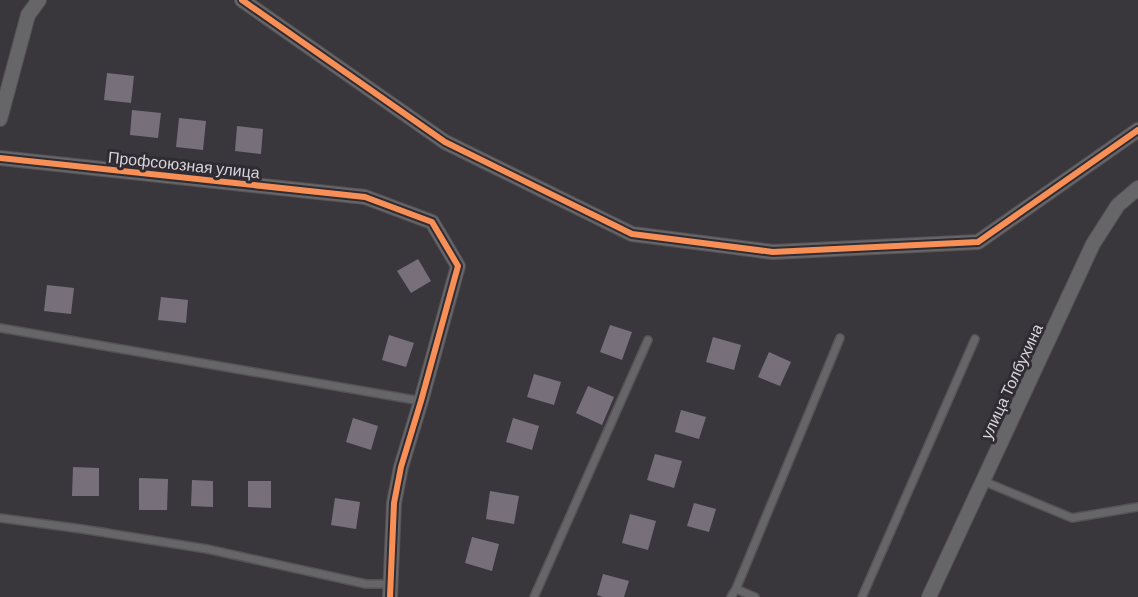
<svg xmlns="http://www.w3.org/2000/svg" width="1138" height="597" font-family="Barlow,sans-serif">
	<style>
		.building { fill: #77707b }
		.lines { fill: none; stroke-linecap: round; stroke-linejoin: round }
		.service-casing { stroke: #555357; stroke-width: 10 }
		.minor-casing { stroke: #555357; stroke-width: 16 }
		.service { stroke: #666567; stroke-width: 7 }
		.minor { stroke: #666567; stroke-width: 14 }
		.cycleway-casing { stroke: #302c33; stroke-width: 10 }
		.cycleway { stroke: #f78f57; stroke-width: 6 }
		.labels { text-anchor: middle; dominant-baseline: central; stroke-width: 6; stroke-linejoin: round; paint-order: stroke }
		.street-label { font-size: 16px; fill: #d8d5d9; stroke: #302c33 }
	</style>
	<rect width="100%" height="100%" fill="#3a373c"/>
	<path class="building" d="M107,73L134,76L131,103L104,100Z
		M132,110L161,113L158,138L130,135Z
		M179,118L206,121L203,150L176,147Z
		M237,126L263,129L261,154L235,151Z
		M418,259L431,281L411,293L397,271Z
		M47,285L74,288L71,314L44,311Z
		M161,297L188,300L186,323L158,320Z
		M610,325L632,332L622,360L600,352Z
		M389,335L414,343L406,367L382,360Z
		M713,337L741,345L734,370L706,362Z
		M769,352L791,362L780,386L758,377Z
		M534,374L561,382L554,405L527,397Z
		M588,386L614,397L602,425L576,413Z
		M681,410L706,417L699,439L675,432Z
		M353,418L378,426L371,450L346,442Z
		M513,418L539,426L532,450L506,442Z
		M655,454L682,461L674,488L647,480Z
		M73,467L99,468V496H72Z
		M139,478L168,479L167,510H139Z
		M192,480L213,481V507L191,506Z
		M248,481H271V508L248,507Z
		M490,491L519,496L514,524L486,519Z
		M335,498L360,502L356,529L331,525Z
		M694,503L716,509L709,532L687,526Z
		M630,514L656,521L648,550L622,543Z
		M472,537L499,544L492,571L465,563Z
		M603,574L629,581L624,597H603L597,595Z"/>
	<g class="lines">
		<defs>
			<path id="service" d="M0,328L421,401
				M983,481L1072,518L1138,507
				M0,518L82,529L207,549L366,584H390
				M736,589L755,597
				M534,597L648,340
				M731,597L736,589L840,338
				M862,597L975,339"/>
			<path id="minor" d="M242,0L445,142L632,234L773,252L978,242L1138,130
				M0,119L28,15L39,0
				M0,158L365,197L432,222L458,266L421,401L401,467L394,503L390,597
				M929,597L1093,244L1118,205L1138,188"/>
		</defs>
		<use href="#service" class="service-casing"/>
		<use href="#minor" class="minor-casing"/>
		<use href="#service" class="service"/>
		<use href="#minor" class="minor"/>
		<defs>
			<path id="cycleway" d="M242,0L445,142L632,234L773,252L978,242L1138,130
				M0,158L365,197L432,222L458,266L421,401L401,467L394,503L390,597"/>
		</defs>
		<use href="#cycleway" class="cycleway-casing"/>
		<use href="#cycleway" class="cycleway"/>
	</g>
	<g class="labels">
		<g class="street-label">
			<text transform="translate(184 164) rotate(6)">Профсоюзная улица</text>
			<text transform="translate(1011 381) rotate(-65)">улица Толбухина</text>
		</g>
	</g>
</svg>
